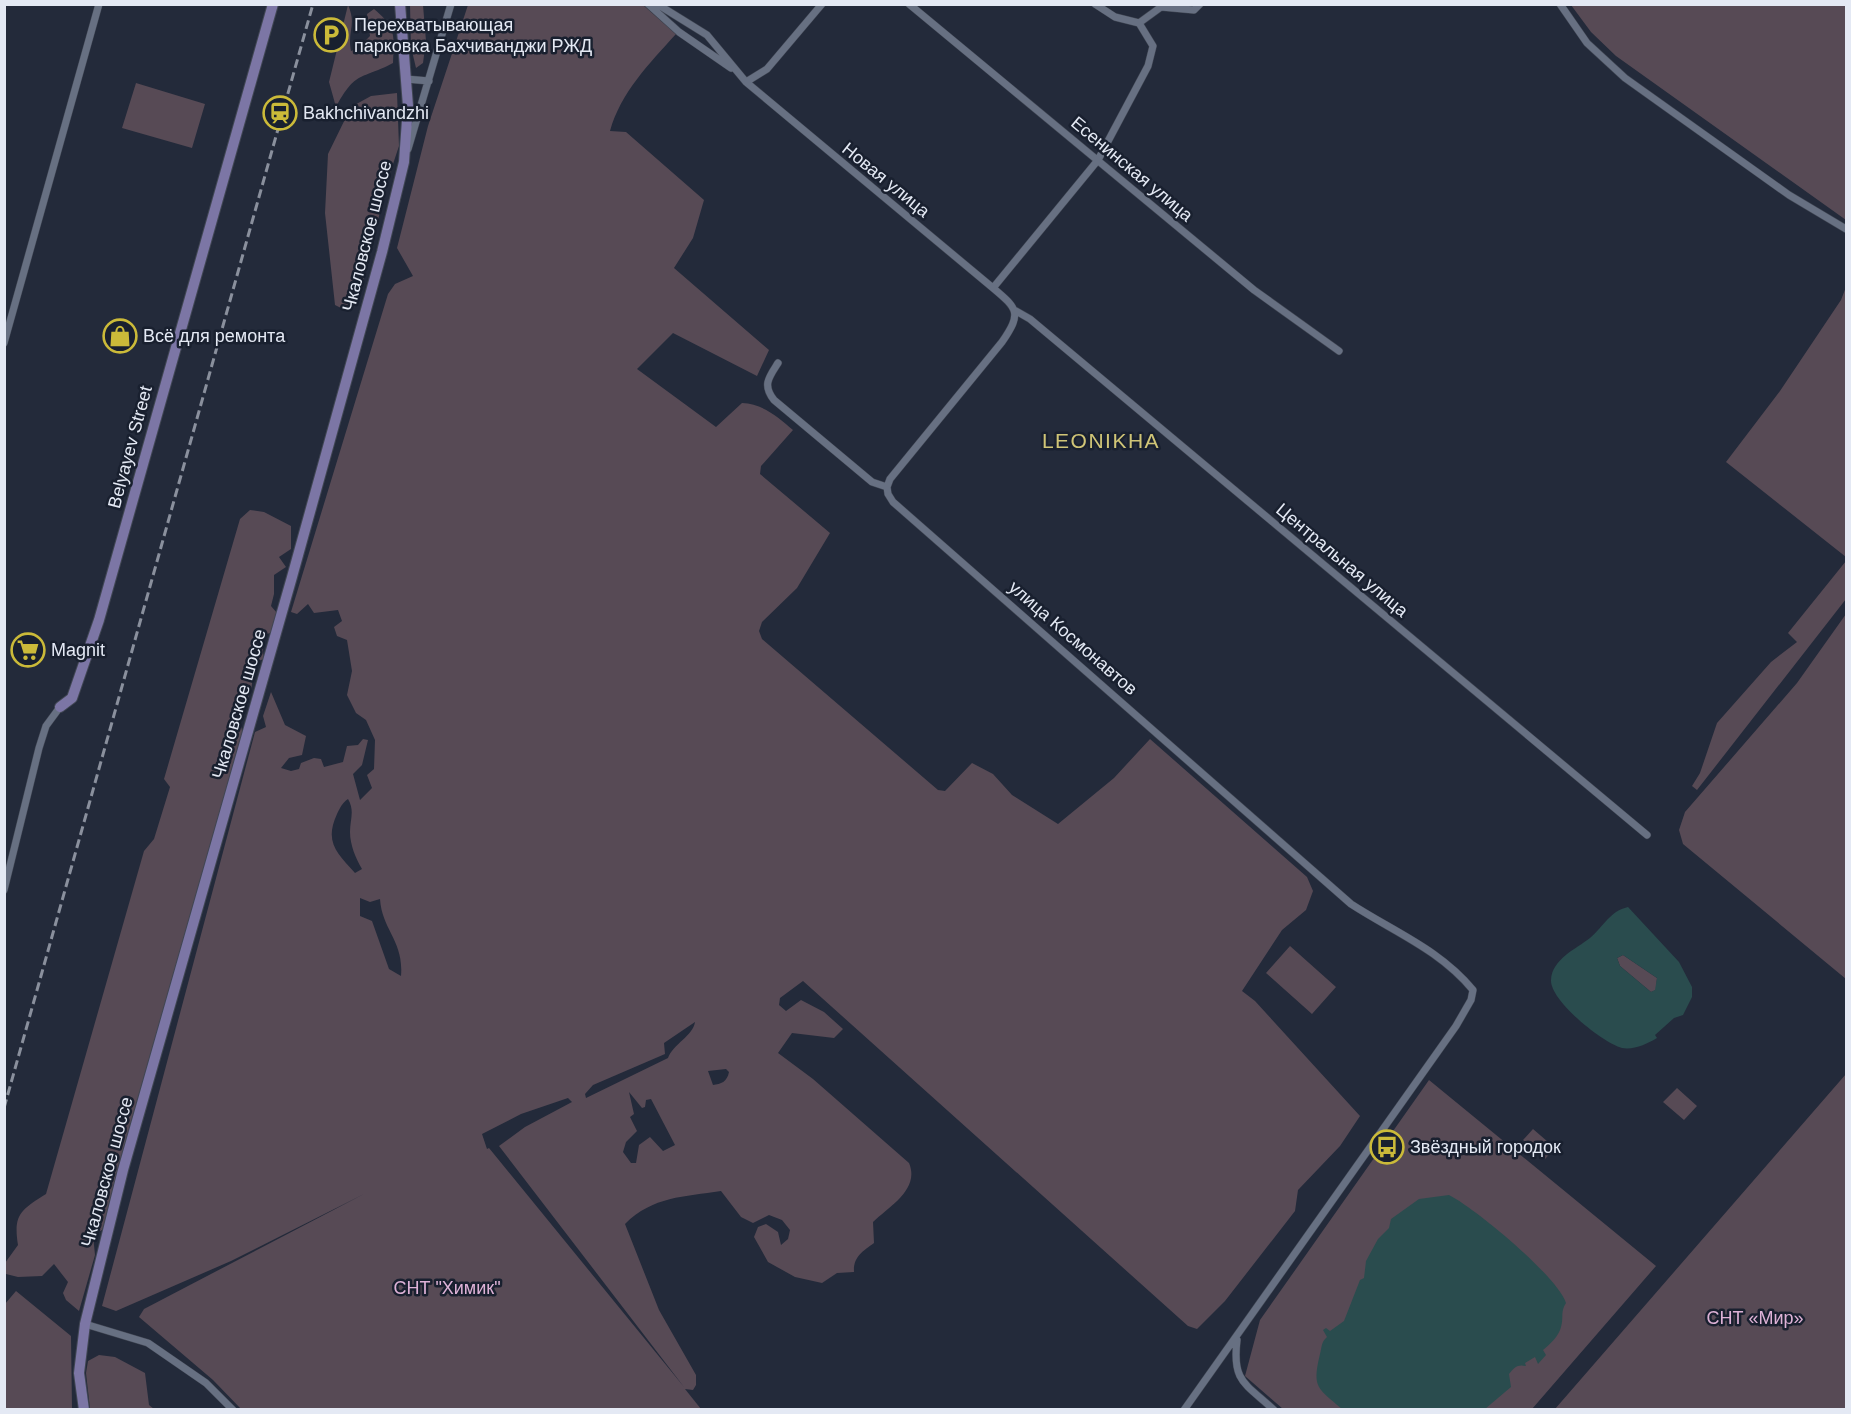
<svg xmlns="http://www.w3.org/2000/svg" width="1851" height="1414" font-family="Arial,sans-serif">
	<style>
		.green { fill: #574a55; fill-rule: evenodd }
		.water { fill: #2a4c4e; fill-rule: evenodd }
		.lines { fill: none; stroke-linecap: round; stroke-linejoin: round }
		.street-casing { stroke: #404653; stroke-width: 8 }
		.secondary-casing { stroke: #404653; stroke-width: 12 }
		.street { stroke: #677082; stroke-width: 7 }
		.secondary { stroke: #7c76a5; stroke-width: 10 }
		.rail { stroke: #8a909d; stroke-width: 3; stroke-dasharray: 9 4.5; stroke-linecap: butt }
		.labels { text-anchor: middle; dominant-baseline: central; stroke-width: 5; stroke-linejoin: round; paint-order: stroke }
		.poi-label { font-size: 18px; fill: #e4e9f4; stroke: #19202f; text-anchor: start }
		.street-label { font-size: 18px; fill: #e4e9f4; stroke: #19202f }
		.park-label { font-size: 18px; fill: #deb2d7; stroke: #19202f }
		.quarter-label { font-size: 21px; letter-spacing: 1.5px; fill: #d0c577; stroke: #19202f }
	</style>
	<rect width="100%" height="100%" fill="#232a3a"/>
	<path class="green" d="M348,5C357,25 347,31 351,51L358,48L370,36L367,14L374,9C397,28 394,36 393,63C361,80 356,70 336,107L329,82Z
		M410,5H423L426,41L423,63L416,68L411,47Z
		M468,5H643L676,34C649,64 621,92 610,131L626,132L704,200L693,238L674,268L769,350L757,376L673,333L637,369L716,427L742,403C763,404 778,417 793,430L761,466L760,474L830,533L797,588L762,622L759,631L762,639L938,790L945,791L972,763L993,774L1012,795L1058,824L1114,778L1150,739L1307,877L1313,891L1306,910L1282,930L1242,991L1255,1001L1360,1116L1340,1146L1298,1190L1295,1211L1225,1301L1197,1329L1188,1326L803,981L780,998L779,1005L786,1011L801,1000L824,1012L843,1029L834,1038L792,1033L778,1053L813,1079L909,1163C920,1189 890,1206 873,1222L874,1243C863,1251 853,1257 854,1272L837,1273L822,1283L795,1277L768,1262L754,1237L758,1227L766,1224L778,1232L781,1245L788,1239L790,1230L782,1220L769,1215L753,1223L741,1217L721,1191C684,1197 653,1196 625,1224L659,1310L696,1375V1385L693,1390L685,1389L701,1409H241L213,1380L139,1317L144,1309L364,1194L231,1261L116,1311L102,1306L255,732L266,727L263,716L271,692L285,725L306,736L302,755L289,758L281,768L291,771L299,769L301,763L314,758L321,759L324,767L343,762L347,746L358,745L363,739L368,740L362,765L353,774L360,800L372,788L367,775L374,769L375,740L366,720L356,713L347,695L352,671L347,640L337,636L334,627L342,621L338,610L314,613L308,604L297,614L291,612L388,294L395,284L413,276L397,248L428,126ZM348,799C355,811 350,819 350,832C350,845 356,859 362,869L355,873C337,853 324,842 337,814C340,808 342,803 348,799ZM360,898L370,902L380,899C382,930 404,941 401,976L389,969L372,921L360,916ZM695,1022C693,1036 673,1044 668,1058L586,1098L585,1094L593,1085L665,1054L664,1043ZM726,1069L729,1072C727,1082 721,1084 713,1085L708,1071ZM629,1092L642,1108L645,1107L646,1100L651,1099L675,1145L663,1151L650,1137L639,1145L636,1163H631L623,1152L626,1142L637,1131L630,1117L634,1114ZM568,1098L572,1102L525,1127L499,1146L684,1387L489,1148L487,1149L482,1134L521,1114Z
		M1571,5H1846V220L1616,56L1591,32Z
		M136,83L205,104L192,148L122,128Z
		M397,93L399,146L388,179L358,302L349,312L335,305L325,213L328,154L351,107L371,96Z
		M1846,287V557L1726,462L1780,391L1841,300Z
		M250,510L264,512L291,526V549L279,557L286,567L274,575V594L271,606L277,613L271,633L261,635L264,659L255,662L251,691L239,719L243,734L171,982L107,1219L102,1230L93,1235L95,1255L79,1311L66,1300L63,1293L68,1282L54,1264L42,1276L18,1277L6,1274L5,1263L18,1245C13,1214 21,1210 46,1194L144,851L154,839L170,787L164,779L240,519Z
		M1846,561V599L1697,790L1692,786L1700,773L1717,723L1771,662L1797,642L1788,633Z
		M1846,614V979L1683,844L1679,830L1685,812L1797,683Z
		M1290,946L1336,987L1312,1014L1266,973Z
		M1623,955L1657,978L1656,990L1651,992L1620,966L1617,958Z
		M1846,1073V1409H1555L1846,1074Z
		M1429,1080L1656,1266L1532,1409H1283L1245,1376L1260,1320Z
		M1677,1088L1697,1106L1684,1120L1663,1102Z
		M1533,1129L1555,1148L1545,1159L1523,1140Z
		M16,1291L71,1336L72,1409H5V1304Z
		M99,1355L115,1357L145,1373L149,1405L154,1409H90L86,1373L88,1361Z"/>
	<path class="water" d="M1628,907L1679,962L1692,987V997L1683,1015L1674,1018L1655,1035L1657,1038C1647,1044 1634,1050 1622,1048C1603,1043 1550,1001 1551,980C1552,959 1576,949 1590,938C1604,926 1610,911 1628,907ZM1623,955L1657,978L1655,990L1651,992L1620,966L1617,958Z
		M1449,1195C1475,1208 1558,1277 1566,1303C1560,1312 1564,1317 1561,1327C1559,1336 1550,1344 1543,1350L1546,1355L1538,1364L1535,1357L1525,1363L1526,1366C1518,1364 1514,1367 1509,1374L1511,1387L1485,1409H1342C1317,1387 1312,1388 1320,1354C1322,1347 1321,1342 1327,1337L1323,1330L1326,1328L1330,1331L1344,1321L1360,1280L1364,1278L1366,1261L1378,1239L1389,1228L1391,1219L1419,1199Z"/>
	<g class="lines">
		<defs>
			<path id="street" d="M648,4L679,32L731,68
				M657,4L707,35L746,82L993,288C1018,309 1022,313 1002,342L890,479L887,487
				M909,4L1254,290L1339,351
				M1095,4L1115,17L1139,23
				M1560,4L1587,43L1625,78L1789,195L1846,229
				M1139,23L1161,7L1194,10L1200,4
				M406,79L429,81
				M746,82L767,69L822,4
				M408,149L451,4
				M993,288L1098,160L1148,66L1153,46L1139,23
				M1016,311L1030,319L1647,835
				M4,343L99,4
				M778,363C769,377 762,385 774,400L872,482L887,487
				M887,487L888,494L893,502L1351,904C1394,932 1439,949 1473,990L1471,1000L1456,1026L1184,1410
				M4,890L39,748L46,726L60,707
				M85,1324L148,1343L206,1383L233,1410
				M1237,1340C1232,1382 1245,1383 1274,1410"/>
			<path id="secondary" d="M60,707L72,698L99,620L273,4
				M84,1410L79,1373L85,1324L123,1170L292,577L382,252L404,162L408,106L400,4"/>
		</defs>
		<use href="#street" class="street-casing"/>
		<use href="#secondary" class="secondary-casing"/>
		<use href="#street" class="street"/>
		<use href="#secondary" class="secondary"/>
		<path class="rail" d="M4,1108L313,4"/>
	</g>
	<defs>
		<symbol id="parking-ring" viewBox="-11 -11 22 22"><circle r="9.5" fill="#19202f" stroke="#cbba39" stroke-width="1.5"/><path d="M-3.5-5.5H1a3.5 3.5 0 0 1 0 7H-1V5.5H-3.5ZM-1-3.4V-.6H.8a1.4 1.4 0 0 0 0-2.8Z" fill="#cbba39"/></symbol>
		<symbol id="station-ring" viewBox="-11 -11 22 22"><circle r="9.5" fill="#19202f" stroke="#cbba39" stroke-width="1.5"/><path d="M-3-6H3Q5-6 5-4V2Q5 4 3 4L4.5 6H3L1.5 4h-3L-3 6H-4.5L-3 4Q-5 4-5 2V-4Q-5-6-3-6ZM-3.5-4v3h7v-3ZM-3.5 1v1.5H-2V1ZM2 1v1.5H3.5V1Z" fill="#cbba39"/></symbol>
		<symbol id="shop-ring" viewBox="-11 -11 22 22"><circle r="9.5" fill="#19202f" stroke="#cbba39" stroke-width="1.5"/><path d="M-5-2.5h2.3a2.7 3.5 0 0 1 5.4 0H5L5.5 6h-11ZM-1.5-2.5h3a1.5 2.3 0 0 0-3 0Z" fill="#cbba39"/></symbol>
		<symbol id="supermarket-ring" viewBox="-11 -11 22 22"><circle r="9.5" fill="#19202f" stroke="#cbba39" stroke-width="1.5"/><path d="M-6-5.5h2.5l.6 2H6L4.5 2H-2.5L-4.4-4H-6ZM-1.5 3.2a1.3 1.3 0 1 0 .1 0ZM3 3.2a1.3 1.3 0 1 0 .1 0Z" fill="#cbba39"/></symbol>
		<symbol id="bus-ring" viewBox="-11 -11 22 22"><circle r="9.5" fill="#19202f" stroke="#cbba39" stroke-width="1.5"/><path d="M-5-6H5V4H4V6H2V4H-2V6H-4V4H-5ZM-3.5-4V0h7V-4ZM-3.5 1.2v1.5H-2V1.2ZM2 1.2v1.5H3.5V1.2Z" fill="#cbba39"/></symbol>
	</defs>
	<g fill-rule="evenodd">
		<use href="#parking-ring" x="312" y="16" width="38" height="38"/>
		<use href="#station-ring" x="261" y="94" width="38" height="38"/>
		<use href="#shop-ring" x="101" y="317" width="38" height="38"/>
		<use href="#supermarket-ring" x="9" y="631" width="38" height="38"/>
		<use href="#bus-ring" x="1368" y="1128" width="38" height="38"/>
	</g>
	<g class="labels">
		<g class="poi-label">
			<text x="354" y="25">Перехватывающая<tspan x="354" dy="21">парковка Бахчиванджи РЖД</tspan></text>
			<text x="303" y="113">Bakhchivandzhi</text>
			<text x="143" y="336">Всё для ремонта</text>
			<text x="51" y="650">Magnit</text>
			<text x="1410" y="1147">Звёздный городок</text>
		</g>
		<g class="street-label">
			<text transform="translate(1132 169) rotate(40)">Есенинская улица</text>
			<text transform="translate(886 180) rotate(39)">Новая улица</text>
			<text transform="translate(367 236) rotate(-76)">Чкаловское шоссе</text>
			<text transform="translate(130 447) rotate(-75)">Belyayev Street</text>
			<text transform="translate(1342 560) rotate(40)">Центральная улица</text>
			<text transform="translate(1073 638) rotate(41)">улица Космонавтов</text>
			<text transform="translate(239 704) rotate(-74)">Чкаловское шоссе</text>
			<text transform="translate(107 1172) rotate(-75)">Чкаловское шоссе</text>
		</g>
		<g class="park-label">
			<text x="447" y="1288">СНТ "Химик"</text>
			<text x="1755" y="1318">СНТ «Мир»</text>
		</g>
		<g class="quarter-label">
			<text x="1101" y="440">LEONIKHA</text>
		</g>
	</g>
	<rect width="1851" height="1414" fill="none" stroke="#e4e9f4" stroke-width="12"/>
</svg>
